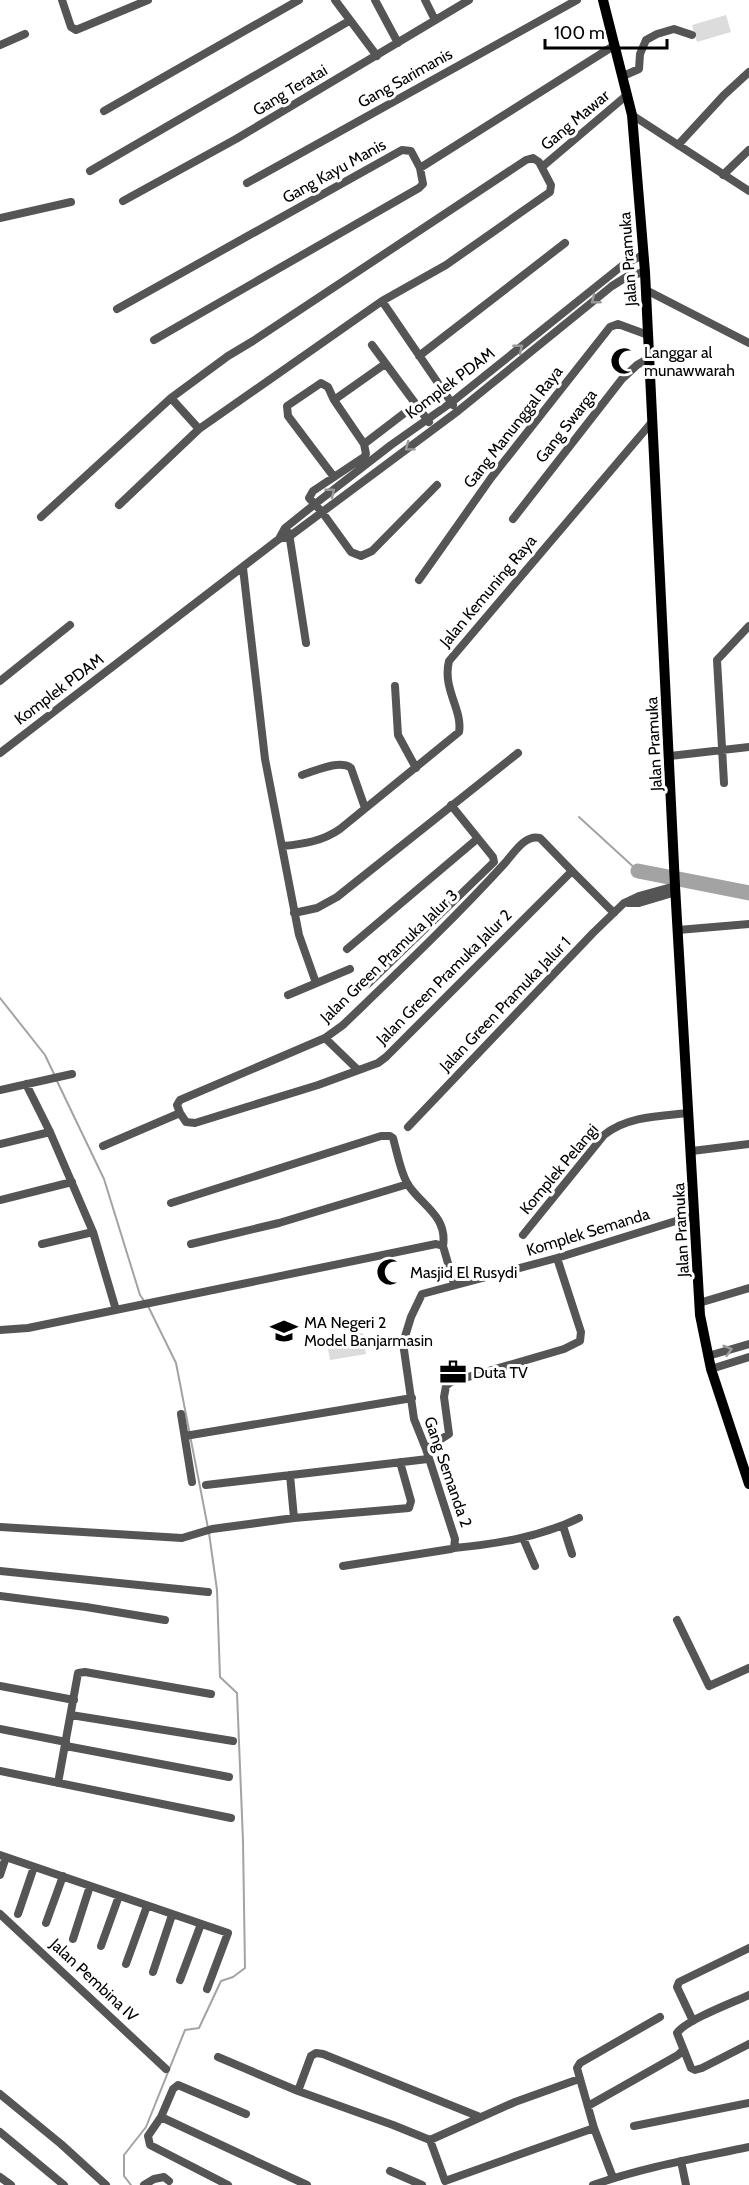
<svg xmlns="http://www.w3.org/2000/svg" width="749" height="2185" font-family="Cabin,sans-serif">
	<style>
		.green { fill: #dcdcdc }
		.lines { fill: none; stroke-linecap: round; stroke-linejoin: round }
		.stream { stroke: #a3a3a3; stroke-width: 2 }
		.river { stroke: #a3a3a3; stroke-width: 15 }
		.minor { stroke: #555; stroke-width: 8 }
		.major { stroke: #000; stroke-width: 10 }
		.oneway { stroke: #999 }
		.labels { text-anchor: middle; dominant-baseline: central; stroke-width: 6; stroke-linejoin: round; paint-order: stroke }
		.street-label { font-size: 16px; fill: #000; stroke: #fff }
		.poi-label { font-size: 16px; fill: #000; stroke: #fff; text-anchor: start }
	</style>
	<rect width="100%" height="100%" fill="#fff"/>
	<path class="green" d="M726,15L731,32L697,42L692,25Z
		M363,1333L366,1354L330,1360L326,1338Z"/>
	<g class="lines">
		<path class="stream" d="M579,817L638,871
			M0,998L45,1055L54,1074
			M56,1079L104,1179L140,1295L145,1302
			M148,1306L176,1363L208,1528
			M131,2185L124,2176V2155L146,2127L185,2030L199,2028L221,1981L233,1977L245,1968L243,1841L237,1693L220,1677L217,1590L209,1533"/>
		<path class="river" d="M638,871L749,893"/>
		<path class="minor" d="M62,0L71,27L76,30L148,0
			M335,0L377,56
			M375,0L398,43
			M425,0L435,20
			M0,45L25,34
			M623,76L639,69L640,54L646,40L657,34L674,29L692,35
			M104,111L299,0
			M632,115L749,191
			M678,145L724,95L749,72
			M542,167L627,95
			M90,171L349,21
			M723,175L749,150
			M247,183L577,0
			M123,201L236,139L469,0
			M0,218L71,202
			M646,290L749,343
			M382,301L453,405
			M117,309L402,150L411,151L420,168L615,45
			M154,340L419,188L423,184L420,168
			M372,345L429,422
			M419,356L565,243
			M334,400L364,444
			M415,405L364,444L366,454L364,457L313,491L309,498L322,512L351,552L361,556L372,551L437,485
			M334,477L288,416L287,406L321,383L328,387L334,400L385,364
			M119,505L199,429L382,301L446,265L550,192L551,185L539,162L533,158L526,160L253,341L228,356L171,398
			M41,517L171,398L199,429
			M513,519L622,379L637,365L649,358
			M289,533L306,643
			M279,539L285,528L315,504L391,445L452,402L623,265L643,255
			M243,568L265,759L299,935L316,983
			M419,580L491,478L610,327L618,324L648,335
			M0,681L70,625
			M395,686L398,735L416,768
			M0,753L279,539L290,536L458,411L612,286L628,276L645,272
			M670,756L749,747
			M302,775C315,771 340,759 351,768L365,808
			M724,783L717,660L749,626
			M283,846C304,844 323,841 340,829L459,732C463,710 442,689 449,661L652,422
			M628,903H639L676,892
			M294,913L317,908L337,897L518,753
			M678,930L749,924
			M347,949L477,839
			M368,984L494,862L493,857L451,805
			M288,995L350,969
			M325,1038L358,1070
			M26,1084L50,1132L93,1232L116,1310
			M0,1090L72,1074
			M180,1113L177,1105L180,1100L325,1038L343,1025C398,972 454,919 505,863C514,853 525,834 540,838L572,871
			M408,1127L593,933L624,903L639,896L675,886
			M0,1144L50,1132
			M103,1146L180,1113L186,1122L195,1123L318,1085L378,1063L386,1057L572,871L614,913
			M692,1151L749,1144
			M0,1200L72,1182
			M171,1203L381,1136H390L393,1138C397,1152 400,1170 407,1183C419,1204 448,1215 443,1246
			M523,1235L604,1135C627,1116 661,1116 689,1113
			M42,1244L93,1232
			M191,1244L279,1223L408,1184
			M699,1303L749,1288
			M0,1330L28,1328L436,1244L443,1246L454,1284
			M708,1356L749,1344
			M711,1369L749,1357
			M181,1414L192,1482
			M185,1436L412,1398
			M426,1449L449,1434L444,1397L446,1386L451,1382L564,1349L580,1341L581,1332L557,1258
			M290,1475L294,1518
			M206,1485L428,1459
			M563,1526L572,1554
			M0,1527L182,1538L212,1529L294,1518L409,1508L411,1501L400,1462
			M523,1538L535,1566
			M454,1548C497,1544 540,1537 579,1518
			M343,1566L451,1549L454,1548L455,1539L426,1449L414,1419L403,1343L411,1317L422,1294L557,1258L695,1215
			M0,1571L208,1592
			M0,1596L86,1607L165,1620
			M677,1620L709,1686L749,1668
			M0,1686L74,1700
			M71,1715L233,1741
			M0,1729L66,1742
			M66,1746L229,1777
			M0,1771L231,1818
			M58,1783L78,1673L85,1672L211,1694
			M0,1855L228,1933L207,1989
			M0,1875L6,1857
			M0,1914L166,2069
			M18,1914L34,1867
			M46,1923L63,1876
			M73,1939L90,1886
			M101,1946L119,1896
			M126,1964L147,1906
			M153,1972L172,1915
			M180,1980L201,1924
			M749,1995C732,2003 686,2020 677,2033L691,2068L695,2070L702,2068L749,2044
			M693,2021L677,1987L679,1982L749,1948
			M218,2057L298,2091L393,2125L430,2140L515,2102L579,2079
			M298,2091L311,2056L316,2053L323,2054L480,2117
			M0,2094L61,2144L106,2185
			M588,2106L678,2055L683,2050
			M246,2114L178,2085L173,2089L161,2117L307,2185
			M161,2117L148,2136L150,2145L228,2185
			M634,2126L749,2103
			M0,2132L64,2185
			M430,2140L445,2181L594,2128
			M681,2161L686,2185
			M390,2171L422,2185
			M0,2177L11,2185
			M613,2178L594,2128L577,2068L580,2063L660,2017
			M144,2185L154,2179L164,2177L169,2181
			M593,2185C644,2167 697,2158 749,2147"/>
		<path class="major" d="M603,0L632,115L645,272L675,886L700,1315L711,1369L749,1484"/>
	</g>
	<defs><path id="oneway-chevron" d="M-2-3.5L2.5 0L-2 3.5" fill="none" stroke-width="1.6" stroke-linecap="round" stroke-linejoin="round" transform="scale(1.5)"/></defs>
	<g class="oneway">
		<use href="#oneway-chevron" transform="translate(595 300) rotate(141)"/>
		<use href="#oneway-chevron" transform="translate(519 348) rotate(-39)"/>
		<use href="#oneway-chevron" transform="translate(409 447) rotate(143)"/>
		<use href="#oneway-chevron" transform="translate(331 492) rotate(-38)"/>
		<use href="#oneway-chevron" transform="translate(728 1350) rotate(-16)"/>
	</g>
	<defs>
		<symbol id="mosque-bare" viewBox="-9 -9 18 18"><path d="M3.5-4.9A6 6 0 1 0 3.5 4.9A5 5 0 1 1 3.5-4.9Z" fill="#000" stroke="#fff" stroke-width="2.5" paint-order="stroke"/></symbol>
		<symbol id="school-bare" viewBox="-9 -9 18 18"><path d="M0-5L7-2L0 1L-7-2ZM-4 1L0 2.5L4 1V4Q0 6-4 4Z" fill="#000" stroke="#fff" stroke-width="2.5" paint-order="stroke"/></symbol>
		<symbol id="office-bare" viewBox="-9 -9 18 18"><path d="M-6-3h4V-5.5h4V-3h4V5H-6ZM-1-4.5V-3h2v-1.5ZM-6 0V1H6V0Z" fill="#000" stroke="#fff" stroke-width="2.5" paint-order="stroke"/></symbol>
	</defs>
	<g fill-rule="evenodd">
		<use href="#mosque-bare" x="605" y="342" width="38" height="38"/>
		<use href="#mosque-bare" x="371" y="1253" width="38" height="38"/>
		<use href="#school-bare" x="265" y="1312" width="38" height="38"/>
		<use href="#office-bare" x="434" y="1353" width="38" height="38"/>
	</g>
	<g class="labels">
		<g class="street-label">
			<text transform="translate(405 78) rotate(-29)">Gang Sarimanis</text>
			<text transform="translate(290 90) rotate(-31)">Gang Teratai</text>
			<text transform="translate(575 120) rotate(-40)">Gang Mawar</text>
			<text transform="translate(334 171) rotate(-29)">Gang Kayu Manis</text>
			<text transform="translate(628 259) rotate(-94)">Jalan Pramuka</text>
			<text transform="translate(450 383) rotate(-37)">Komplek PDAM</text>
			<text transform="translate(566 426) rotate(-52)">Gang Swarga</text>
			<text transform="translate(513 427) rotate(-52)">Gang Manunggal Raya</text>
			<text transform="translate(488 591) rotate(-50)">Jalan Kemuning Raya</text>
			<text transform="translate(59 689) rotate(-37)">Komplek PDAM</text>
			<text transform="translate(654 744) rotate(-93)">Jalan Pramuka</text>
			<text transform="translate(389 956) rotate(-44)">Jalan Green Pramuka Jalur 3</text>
			<text transform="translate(444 977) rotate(-45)">Jalan Green Pramuka Jalur 2</text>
			<text transform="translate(505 1004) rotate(-46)">Jalan Green Pramuka Jalur 1</text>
			<text transform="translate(559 1169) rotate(-50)">Komplek Pelangi</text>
			<text transform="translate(681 1230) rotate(-93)">Jalan Pramuka</text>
			<text transform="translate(588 1232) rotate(-17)">Komplek Semanda</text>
			<text transform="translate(448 1472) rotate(71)">Gang Semanda 2</text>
			<text transform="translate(94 1980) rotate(43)">Jalan Pembina IV</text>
		</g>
		<g class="poi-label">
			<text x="644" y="352">Langgar al<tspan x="644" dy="18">munawwarah</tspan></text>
			<text x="410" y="1272">Masjid El Rusydi</text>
			<text x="304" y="1322">MA Negeri 2<tspan x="304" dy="18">Model Banjarmasin</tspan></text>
			<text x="473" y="1372">Duta TV</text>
		</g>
	</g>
	<path d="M545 39v9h122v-9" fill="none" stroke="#000000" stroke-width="3"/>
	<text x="554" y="39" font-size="18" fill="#000000" stroke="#ffffff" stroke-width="4.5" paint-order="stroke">100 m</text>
</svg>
